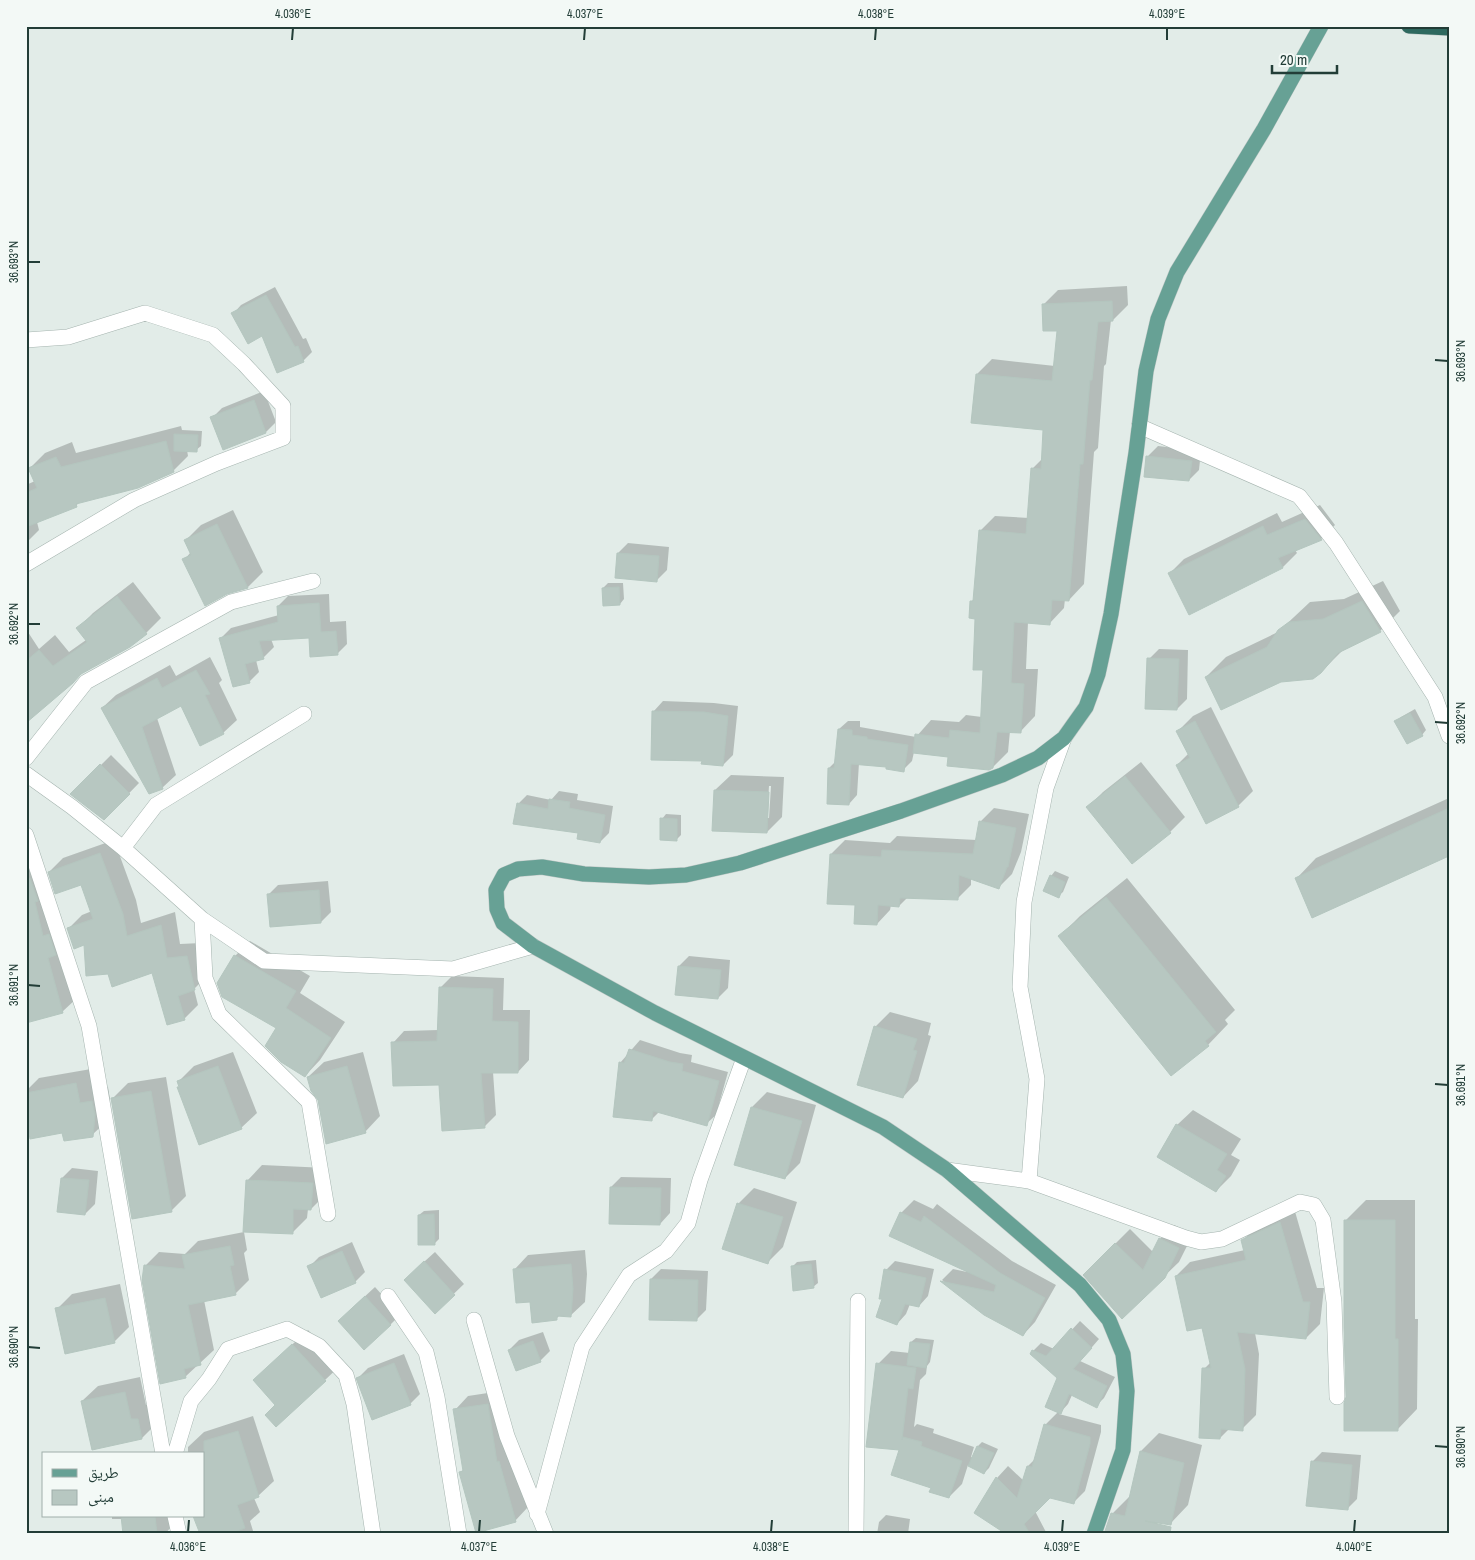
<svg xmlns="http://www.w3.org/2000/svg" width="1475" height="1560" font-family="'Archivo Narrow','Noto Naskh Arabic',sans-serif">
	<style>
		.shadow { fill: #0003; fill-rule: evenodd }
		.building { fill: #b7c7c1; stroke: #b4c6bf }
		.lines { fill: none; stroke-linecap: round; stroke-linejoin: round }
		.minor-casing { stroke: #a5b4af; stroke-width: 16 }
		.major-casing { stroke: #c1c9c7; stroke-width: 16 }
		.highway-casing { stroke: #c1c9c7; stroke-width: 16 }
		.minor { stroke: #fff; stroke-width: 15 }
		.major { stroke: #67a195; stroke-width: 15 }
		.highway { stroke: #2e695f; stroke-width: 15 }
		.ticks { fill: none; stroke: #223d37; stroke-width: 2 }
		.neatline { fill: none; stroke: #223d37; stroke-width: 2 }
		.ticks-label { font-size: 12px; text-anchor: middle; fill: #223d37 }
	</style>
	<rect width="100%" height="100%" fill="#e2ece8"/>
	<path class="shadow" d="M1127,286L1128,305L1113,320H1111L1106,364L1104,366L1098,448L1094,452L1084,584L1069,600L1065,599L1064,608L1049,624L1028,622L1026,669H1038L1035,716L1020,732L1010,731L1008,752L993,767L949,755L914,752L912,761L903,770L888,766L859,763L857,795L849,804L829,768L836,761L839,729L848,721H860V727L916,737L931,720L959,722L966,715L982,717L985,669L977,618L972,601L975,598L980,531L995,516L1029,518L1032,469L1043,458L1045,429L977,374L992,359L1055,366L1058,329L1043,305L1058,290Z
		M275,287L303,339L306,338L312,352L303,361L233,314L241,305Z
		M264,391L276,422L266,432L224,448L212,418L222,408Z
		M181,426L182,430L202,431L201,446L196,450H187L188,456L173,471L80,501L76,506L37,522L39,530L26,543V485L35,481L30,468L45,453L72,442L76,453Z
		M1158,446L1201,451L1199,470L1189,480L1147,457Z
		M1320,505L1335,525L1321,539L1295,550L1297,553L1283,567L1190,613L1170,573L1184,559L1277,513L1282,522Z
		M233,510L263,572L248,587L226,593L184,560L191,552L185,541L201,525Z
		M628,543L669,547L667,570L657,580L618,553Z
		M1383,581L1400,611L1380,631L1342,651L1321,672L1206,677L1226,657L1278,632L1310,602L1344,599Z
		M133,582L161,618L146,633L83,672L26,722V629L39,649L55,635L69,652L86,640L78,628L93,613Z
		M608,583H623L624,599L620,604L603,588Z
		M329,594L330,622L346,621L347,644L337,654L310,636L271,639L274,647L264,657L256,660L259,672L249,682L221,638L231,628L279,615L278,606L288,596Z
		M1159,649L1188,650L1187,699L1177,709L1149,659Z
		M210,657L222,680L219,683L237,720L223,733L181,704L157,718L176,775L162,788L102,708L116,695L170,665L176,676Z
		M663,701L714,703L738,706L733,755L723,765L703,760L653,712Z
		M1211,707L1253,791L1238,806L1177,765L1189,753L1178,731L1193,716Z
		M1415,709L1426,730L1422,735L1396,722L1401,717Z
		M111,755L139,783L104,819L72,794Z
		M1141,762L1185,817L1170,832L1133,862L1088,807L1103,792Z
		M731,775L784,777L782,817L767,832L715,790ZM769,786H771L769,818H767Z
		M559,791L578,794L577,800L613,806L609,833L600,842L518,804L527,795L551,800Z
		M1449,798V854L1296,879L1316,858Z
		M994,808L1029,814L1021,852L1012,874L998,888L971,878V885L957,899L908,897L899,906L891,905L890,910L877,924L856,904L831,854L845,840L890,843L897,836L977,840L981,821Z
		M666,814L681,815V835L676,840L662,819Z
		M26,824L42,866L76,999L62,1012L26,1021Z
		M114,840L136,900L141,923L175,912L180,944L201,943L208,975L194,989L198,1005L184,1019L153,971L108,973L86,944L68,929L82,915L92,911L82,883L49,872L63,858Z
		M1055,871L1069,877L1063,892L1058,896L1051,876Z
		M1127,878L1235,1010L1225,1020L1228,1024L1208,1045L1060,936L1080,916Z
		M328,881L331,912L321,922L268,895L278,885Z
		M250,941L310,976L300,993L345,1022L320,1060L305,1076L235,956Z
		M689,956L730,960L728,988L718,998L679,966Z
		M452,976L504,978L503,1010H530L529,1060L518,1072H493L496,1115L484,1127L440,1083L393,1043L404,1031L438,1030L440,988Z
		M890,1012L931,1023L928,1035L931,1036L918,1081L903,1097L875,1027Z
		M640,1040L680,1053L692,1055L691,1062L728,1072L716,1115L706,1124L659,1112L652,1119L620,1063Z
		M233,1052L257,1113L241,1128L180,1086L178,1082L194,1066Z
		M363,1052L380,1116L365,1132L308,1077L324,1062Z
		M91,1069L95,1089L108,1087L110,1099L108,1120L92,1135L63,1132L26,1109V1091L39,1078Z
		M166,1077L186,1196L171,1211L112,1099L128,1083Z
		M767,1092L816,1105L800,1163L785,1178L752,1107Z
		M1193,1110L1241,1139L1231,1155L1240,1160L1231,1176L1216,1191L1177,1125Z
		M262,1165L327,1168L326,1194L311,1209H308L307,1218L292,1233L247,1181Z
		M72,1168L98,1171L95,1204L85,1214L62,1178Z
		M621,1177L671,1178L670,1213L660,1224L611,1187Z
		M754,1188L797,1202L783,1247L768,1262L738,1204Z
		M914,1200L933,1209L937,1204L1012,1261L1056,1285L1035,1322L1023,1335L985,1314L942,1280L953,1269L967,1272L901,1213Z
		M1366,1200H1415V1319H1418L1417,1409L1397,1430L1348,1397L1346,1220Z
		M1294,1208L1317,1288H1324L1320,1324L1306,1338L1255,1333L1259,1354L1256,1415L1242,1429H1229L1220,1438L1204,1369L1211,1362L1203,1326L1176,1276L1190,1262L1245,1250L1242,1241L1257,1226Z
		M439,1210V1239L434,1244L419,1215L424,1211Z
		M1174,1225L1193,1234L1179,1262L1122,1317L1084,1275L1130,1229L1153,1252L1160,1239Z
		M244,1232L247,1250L244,1253L249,1280L235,1294L204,1300L214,1350L185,1377L145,1266L159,1252L185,1254L198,1241Z
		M352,1242L365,1272L355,1282L309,1267L319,1257Z
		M585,1250L587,1274L585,1302L570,1316L560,1315L556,1319L532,1300L514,1270L528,1255Z
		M435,1252L464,1284L435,1312L415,1270Z
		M816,1260L818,1283L813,1287L792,1267L797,1262Z
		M895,1261L934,1269L928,1296L919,1306L910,1304L906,1314L897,1324L884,1298L886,1270Z
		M661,1269L708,1271L706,1310L696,1320L651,1279Z
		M120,1284L129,1327L114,1342L57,1309L72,1294Z
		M375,1287L400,1315L390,1325L349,1311Z
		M1080,1321L1099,1339L1080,1361L1115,1377L1104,1398L1096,1406L1072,1395L1068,1404L1059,1414L1101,1425V1432L1085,1491L1073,1503L1050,1496L1035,1511L1047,1534H1005L1007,1533L975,1512L997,1478L1008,1466L1024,1481L1028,1466L1036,1458L1045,1425L1059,1411L1058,1377L1031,1353L1041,1343L1054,1349Z
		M308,1330L341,1365L277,1425V1404L270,1365Z
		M543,1332L550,1351L540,1361L509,1350L519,1340Z
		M916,1338L934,1340L930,1362L927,1366L926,1374L920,1380L914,1427L917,1424L934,1429L933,1433L974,1447L971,1457L973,1458L978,1446L982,1442L998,1449L989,1468L984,1473L968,1465L962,1484L949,1497L932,1487L900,1449L878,1364L891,1351L910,1353L911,1342Z
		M404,1354L420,1394L410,1404L358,1378L368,1368Z
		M140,1377L146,1405L153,1404L157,1423L142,1438L92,1448L82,1401L98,1386Z
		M501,1391L528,1507L515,1521L461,1472L464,1469L455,1410L468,1396Z
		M253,1416L274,1481L258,1496L254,1498L260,1512L250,1521L254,1534H201L204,1516V1454H188V1447L204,1432Z
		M1159,1433L1202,1445L1188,1505L1170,1524L1158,1521L1155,1534L1112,1514L1131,1495L1141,1451Z
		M1322,1452L1361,1455L1357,1499L1347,1509L1312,1462Z
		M886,1515L910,1519L908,1534H877L879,1522Z
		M112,1516H170L171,1527L165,1534H124L122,1519H112Z"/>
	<path class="building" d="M266,295L295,347L298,346L304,362L277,373L262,336L248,344L231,313Z
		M1112,301L1113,321L1098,322L1092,380H1090L1083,464H1080L1069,601L1052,600L1050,625L1014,622L1011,683L1024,684L1021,733L997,732L993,768L989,770L947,766L948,757L913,753L915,734L949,738L950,730L980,733L983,670H973L975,619L969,618L970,601H973L979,530L1026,534L1031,468L1041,469L1043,430L971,423L976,374L1052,381L1057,331H1043L1042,304Z
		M254,400L266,433L223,450L210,417Z
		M174,434L198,435L197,452L174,451Z
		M166,441L174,472L138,488L76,504L77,507L26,527V493L37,488L28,468L56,457L61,467Z
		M1146,456L1192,461L1189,481L1144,477Z
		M1305,519L1322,540L1278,558L1283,568L1189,615L1168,573L1263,526L1267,535Z
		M217,524L248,588L227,594L205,606L182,559L191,555L184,540Z
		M617,553L659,556L657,582L615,578Z
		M619,587L620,605L603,606L602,588Z
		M117,596L147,634L130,647L81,674L73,683L26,723V661L39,650L53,666L87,642L76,628Z
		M1362,601L1381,632L1338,653L1321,673L1313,679L1281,682L1221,710L1205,677L1267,647L1278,630L1289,622L1323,619Z
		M319,603L321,632L336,631L338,655L310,657L309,638L259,641L264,659L245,664L250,683L233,687L219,638L278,622L277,606Z
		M1147,658L1179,659L1177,710L1145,709Z
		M196,670L210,694L205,695L224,734L200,746L181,706L142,727L163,789L149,794L101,708L157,678L162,688Z
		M652,711L704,712L728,716L723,766L701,764L702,761L651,760Z
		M1410,713L1423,736L1407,744L1394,721Z
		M1195,721L1239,807L1206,824L1176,765L1190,758L1176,731Z
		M838,729L852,730V735L867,737V739L908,745L904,772L886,769V767L851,764L849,805L827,804L828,768H834Z
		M100,764L130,794L104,820L70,794Z
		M1125,776L1171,833L1132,864L1086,807Z
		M714,790L769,792L767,833L712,831Z
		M549,799L570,802L569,808L605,815L600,843L577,839L578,833L513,824L517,803L548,809Z
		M1449,808V856L1312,918L1295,878Z
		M660,818L677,819V841L660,840Z
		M979,821L1016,828L1008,867H1007L999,889L959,875L958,900L900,898L899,907L878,905L877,925L854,924L855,905L827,904L830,854L881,857L882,850L973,854Z
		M100,853L123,914L127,936L161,925L167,958L187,956L195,990L178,996L185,1020L167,1025L152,973L112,987L108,974L86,976L84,945L74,949L67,928L93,919L81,885L55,894L48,872Z
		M1050,875L1065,882L1059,898L1043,891Z
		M30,878L38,901L35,902L43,936L49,934L56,955L48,958L63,1013L26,1023V880Z
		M319,890L321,923L270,927L267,894Z
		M1106,897L1216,1032L1205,1041L1209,1046L1171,1076L1058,936Z
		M234,955L296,991L286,1008L331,1038L305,1077L281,1062L265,1046L276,1028L222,997L217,983Z
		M678,966L721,970L718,999L675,995Z
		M439,987L493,989L492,1021L518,1022V1073H481L485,1128L442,1131L439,1085L393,1086L391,1042L437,1041Z
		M874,1026L917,1039L913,1050L917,1051L903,1098L857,1085Z
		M629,1049L670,1062L683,1064L682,1071L719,1081L707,1126L653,1111L652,1121L613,1117L619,1062L624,1063Z
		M218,1066L242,1129L199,1145L177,1087H179L177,1081Z
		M347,1066L366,1133L326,1144L318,1100L311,1091L307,1077Z
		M76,1083L80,1103L92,1101L95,1115L93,1137L64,1141L62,1133L30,1139L26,1116V1093Z
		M151,1091L172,1212L132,1219L111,1098Z
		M751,1107L802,1121L785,1179L734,1165Z
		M1176,1124L1227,1154L1217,1170L1226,1176L1216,1192L1157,1157Z
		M61,1178L89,1180L85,1215L57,1212Z
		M246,1180L313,1183L311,1210L293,1209V1234L243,1232Z
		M610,1187L661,1188L660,1225L609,1224Z
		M737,1203L783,1217L768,1264L722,1249Z
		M900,1212L921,1222L924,1216L1000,1273L1045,1298L1023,1336L984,1315L940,1281L994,1292L996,1285L889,1236Z
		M434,1214L435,1245H418V1215Z
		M1344,1220H1395V1339H1398V1431H1344V1403L1346,1397L1344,1327Z
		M1280,1222L1303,1302H1310L1306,1339L1237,1332L1245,1369L1243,1431L1221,1429L1220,1439L1199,1438L1202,1368H1211L1202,1328L1187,1331L1175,1276L1246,1260L1241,1240Z
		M1159,1238L1179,1248L1165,1278L1122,1319L1083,1275L1115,1243L1143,1270Z
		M230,1246L234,1265L230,1266L236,1295L188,1305L201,1365L184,1369L186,1378L160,1384L142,1280L144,1265L185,1269L182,1255Z
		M342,1251L356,1283L321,1298L307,1266Z
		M424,1261L455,1295L435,1314L404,1280Z
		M571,1264L573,1289L571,1317L557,1316V1320L532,1323L530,1302L516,1303L513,1269Z
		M811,1264L814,1288L793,1291L791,1266Z
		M884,1269L926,1278L919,1307L905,1304L897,1325L876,1317L882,1299H879Z
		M650,1279L698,1280L697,1321L649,1320Z
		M365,1296L391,1325L364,1350L338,1321Z
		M105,1298L115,1343L65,1354L55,1308Z
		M1071,1328L1092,1348L1073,1369L1107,1386L1097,1408L1069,1394L1061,1414L1045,1407L1057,1378L1030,1354L1032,1350L1046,1356Z
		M533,1341L541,1362L516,1371L508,1350Z
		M910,1342L930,1344L926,1368L907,1365Z
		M292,1344L326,1381L276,1427L265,1415L275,1405L253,1380Z
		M394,1363L411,1405L372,1420L356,1378Z
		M876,1363L916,1368L913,1389L908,1388L902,1440L903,1437L922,1442L921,1446L962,1461L949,1498L929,1492L931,1488L891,1475L899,1450L866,1447Z
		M125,1392L131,1419H138L142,1439L92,1450L81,1401Z
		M488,1404L497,1462L499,1461L516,1522L476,1533L459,1472L463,1471L453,1409Z
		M1044,1424L1090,1437V1444L1074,1504L1050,1498L1024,1524L1030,1534H1006L974,1513L996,1477L1017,1498L1027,1466L1032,1467Z
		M238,1431L259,1497L237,1505L245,1528L230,1534H200L193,1516H204V1441Z
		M977,1446L994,1453L984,1474L968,1466Z
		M1140,1451L1184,1463L1171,1525L1145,1521L1171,1527L1170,1534H1104L1111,1513L1125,1516Z
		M1311,1461L1352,1465L1348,1510L1306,1506Z
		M121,1516H155L157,1534H123Z"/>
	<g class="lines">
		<defs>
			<path id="minor" d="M26,340L68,337L145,313L213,335L244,364L283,406V438L217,463L134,500L26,564
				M1139,426L1299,496L1336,543L1435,697L1449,736
				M26,758L86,682L231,602L313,581
				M26,774L72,807L123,848L202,919L264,961L453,969L533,946
				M26,835L89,1026L163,1454
				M123,848L156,805L304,714
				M202,919L205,978L219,1014L309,1102L328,1214
				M947,1170L1029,1181L1186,1238L1201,1242L1222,1239L1300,1202L1314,1205L1323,1220L1334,1302L1337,1397
				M1029,1181L1037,1079L1020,987L1024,902L1046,788L1064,738
				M388,1296L426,1352L437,1397L459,1534
				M474,1320L507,1436L546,1534
				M175,1454L191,1401L209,1379L228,1349L287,1329L319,1346L346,1375L354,1404L373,1534
				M537,1514L582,1347L629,1275L666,1251L688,1223L700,1180L744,1058
				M175,1516L179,1534
				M856,1534L858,1301"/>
			<path id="major" d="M1094,1534L1123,1450L1127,1391L1123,1354L1109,1320L1080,1285L947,1170L883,1127L655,1013L533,946L503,923L497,909L496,890L504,875L518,869L542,867L584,874L649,877L686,875L740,863L901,811L1002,775L1038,758L1064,738L1086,707L1098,674L1111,614L1136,453L1146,371L1158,319L1177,272L1264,129L1321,26"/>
			<path id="highway" d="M1409,26L1449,28"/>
		</defs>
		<use href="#minor" class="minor-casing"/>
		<use href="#major" class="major-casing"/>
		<use href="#highway" class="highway-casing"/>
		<use href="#minor" class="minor"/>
		<use href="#major" class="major"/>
		<use href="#highway" class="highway"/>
	</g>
	<path class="ticks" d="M292,40L293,28M584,40L585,28M875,40L876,28M1167,40V28M28,262H40M1435,360L1448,361M28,624H40M1435,722L1448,723M28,985L40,986M1435,1084L1448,1085M28,1347L40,1348M1435,1446L1448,1447M188,1532L189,1520M479,1532L480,1520M771,1532L772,1520M1062,1532L1063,1520M1354,1532L1355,1520"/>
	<rect width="1475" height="1560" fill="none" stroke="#f3f9f6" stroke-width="55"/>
	<rect x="42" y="1452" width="162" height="65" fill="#f3f9f6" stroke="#9faeaa"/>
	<rect x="52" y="1469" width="25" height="8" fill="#67a195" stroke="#9faeaa"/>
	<text x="88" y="1478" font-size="15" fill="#223d37">طريق</text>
	<rect x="52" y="1490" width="25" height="15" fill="#b7c7c1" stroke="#9faeaa"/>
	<text x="88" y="1502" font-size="15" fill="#223d37">مبنى</text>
	<path d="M1272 65v8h65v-8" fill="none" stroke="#223d37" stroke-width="2.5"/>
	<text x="1280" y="65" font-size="15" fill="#223d37" stroke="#f3f9f6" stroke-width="4" paint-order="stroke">20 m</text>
	<rect x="28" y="28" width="1420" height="1504" class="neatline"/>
	<g class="ticks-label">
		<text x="293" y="18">4.036°E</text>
		<text x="585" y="18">4.037°E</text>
		<text x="876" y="18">4.038°E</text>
		<text x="1167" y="18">4.039°E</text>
		<text transform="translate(14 262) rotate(-90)" y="4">36.693°N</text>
		<text transform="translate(1461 361) rotate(-90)" y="4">36.693°N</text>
		<text transform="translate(14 624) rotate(-90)" y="4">36.692°N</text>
		<text transform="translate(1461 723) rotate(-90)" y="4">36.692°N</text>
		<text transform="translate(14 985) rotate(-90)" y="4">36.691°N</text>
		<text transform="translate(1461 1085) rotate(-90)" y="4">36.691°N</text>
		<text transform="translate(14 1347) rotate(-90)" y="4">36.690°N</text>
		<text transform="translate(1461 1447) rotate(-90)" y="4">36.690°N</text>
		<text x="188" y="1551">4.036°E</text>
		<text x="479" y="1551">4.037°E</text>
		<text x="771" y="1551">4.038°E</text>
		<text x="1062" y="1551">4.039°E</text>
		<text x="1354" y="1551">4.040°E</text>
	</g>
</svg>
